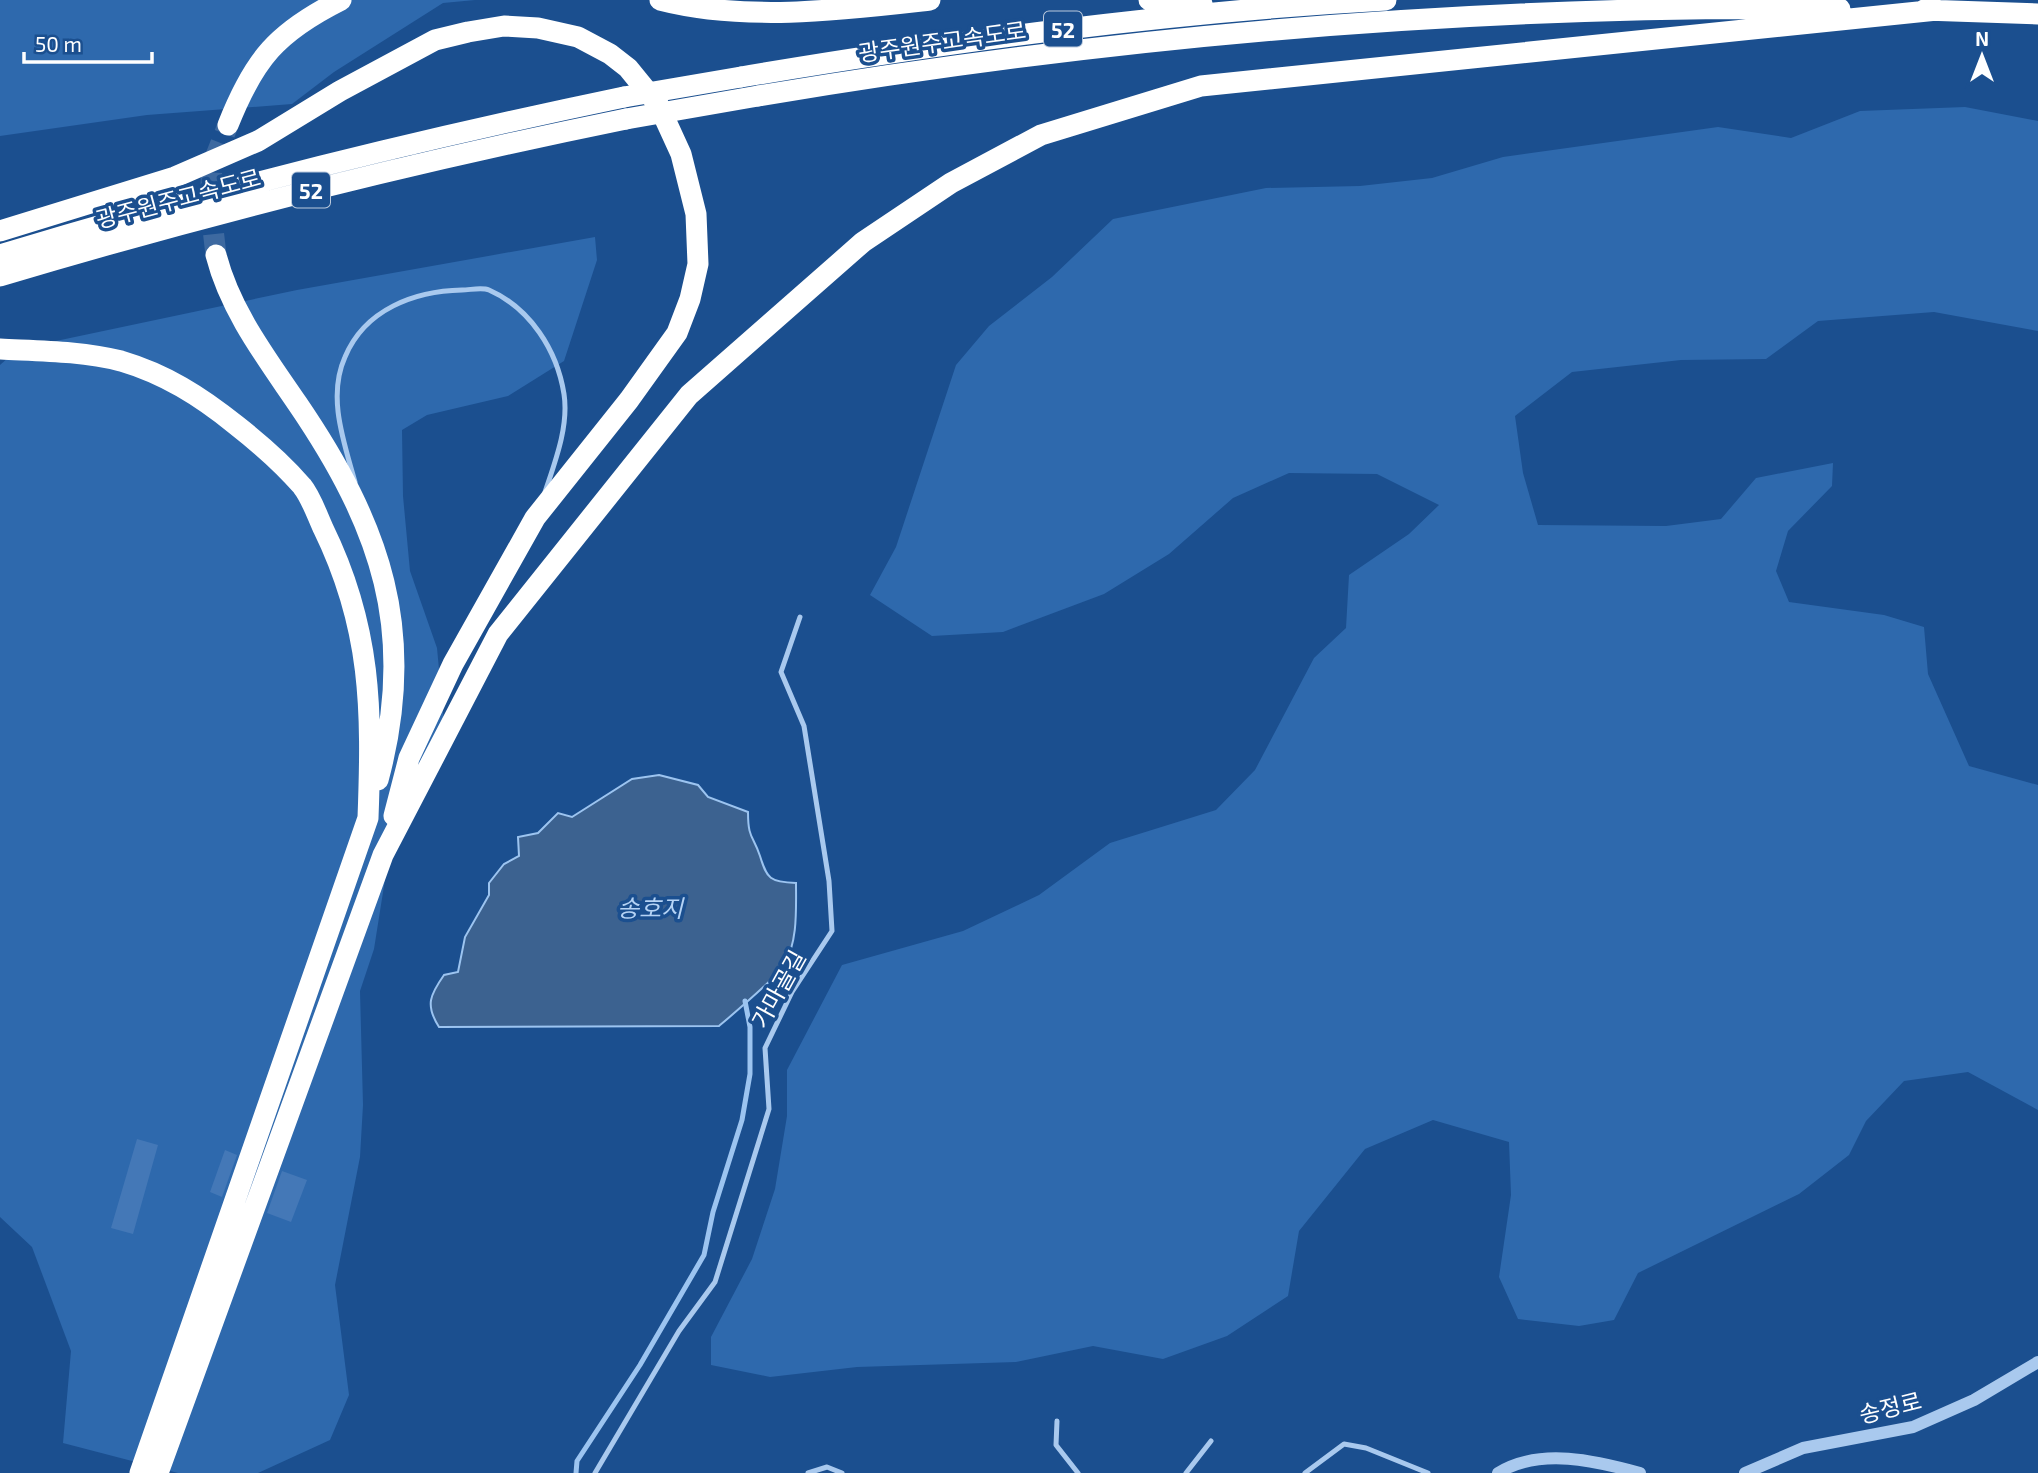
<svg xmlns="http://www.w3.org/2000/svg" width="2038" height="1473" font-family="'Exo 2','Noto Sans KR',sans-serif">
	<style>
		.green { fill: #2e69ad }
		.water { fill: #3c6290; stroke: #9cc4f0; stroke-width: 2 }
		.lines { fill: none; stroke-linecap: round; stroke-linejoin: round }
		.stream { stroke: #9cc4f0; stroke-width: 5 }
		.building { fill: #4478b7 }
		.motorway-tunnel { stroke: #3d69a0; stroke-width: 21; stroke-dasharray: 21 10; stroke-linecap: butt }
		.service { stroke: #a9c9ee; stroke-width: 5 }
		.tertiary { stroke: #a9c9ee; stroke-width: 12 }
		.motorway { stroke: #fff; stroke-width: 21 }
		.motorway-bridge { stroke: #fff; stroke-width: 21 }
		.labels { text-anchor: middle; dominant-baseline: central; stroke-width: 7; stroke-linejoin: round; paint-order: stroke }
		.shield { fill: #1b4f8f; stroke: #bbcadd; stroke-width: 2 }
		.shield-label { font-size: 21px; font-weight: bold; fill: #fff }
		.street-label { font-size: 23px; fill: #fff; stroke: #1b4f8f }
		.water-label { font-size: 24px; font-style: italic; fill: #b5d3f5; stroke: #1b4f8f }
	</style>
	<rect width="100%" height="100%" fill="#1b4f8f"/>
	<path class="green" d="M0,0H475L443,3L334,72L292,104L147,115L0,136Z
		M1965,107L2038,121V331L1934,312L1818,321L1766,359L1681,360L1572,372L1515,416L1523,473L1538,525L1666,526L1721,519L1756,478L1833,463L1832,486L1788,531L1776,571L1789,602L1884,615L1924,627L1928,674L1969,766L2038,785V1110L1968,1072L1904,1081L1866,1121L1849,1155L1799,1194L1638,1273L1614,1320L1579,1326L1518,1319L1499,1277L1511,1195L1509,1142L1433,1120L1365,1149L1299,1231L1288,1296L1227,1336L1163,1359L1093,1346L1016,1362L857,1367L770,1377L711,1365V1337L752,1259L775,1189L787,1116V1070L842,965L963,931L1039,895L1110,843L1216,810L1255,770L1314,658L1346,628L1349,575L1409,534L1439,505L1377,474L1289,473L1233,498L1169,554L1104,594L1003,632L932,636L870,595L896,547L956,365L989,326L1052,277L1113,219L1266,188L1360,186L1432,178L1503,157L1718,127L1791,138L1860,111Z
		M595,237L597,260L564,361L508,396L427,415L402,430L403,496L410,571L437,648L445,733L387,867L374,949L360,991L363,1105L360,1157L335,1285L349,1395L330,1440L258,1473H178L63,1443L71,1351L32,1247L0,1217V365L18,349L297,290Z"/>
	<path class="water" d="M659,775L698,785L708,797L748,812C748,839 753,835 760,856C767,879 770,882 796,883C796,909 798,942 784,965C777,977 732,1015 719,1026L439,1027C425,1005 430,995 444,975L458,972L465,937L489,895V883L504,864L519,856L518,837L538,833L558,813L572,817L632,779Z"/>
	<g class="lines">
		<path class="stream" d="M576,1473L577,1461L640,1365L704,1255L713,1212L742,1120L750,1074V1027L745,1001"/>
	</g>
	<path class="building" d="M137,1139L158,1145L133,1234L111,1228Z
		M225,1150L237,1155L222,1197L210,1192Z
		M282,1171L307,1180L291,1222L267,1213Z"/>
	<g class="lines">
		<path class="motorway-tunnel" d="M216,255L210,203L212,166L228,125"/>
		<path class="service" d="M355,482C344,442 327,397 345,357C365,309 415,291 462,290C470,290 482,287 489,290C530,308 557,350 564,394C569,426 555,462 545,492
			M1057,1421L1056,1445L1078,1473
			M595,1473L679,1331L715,1282L769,1109L765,1048L792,992L832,931L829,881L804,726L781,672L800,617
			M808,1473L827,1467L842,1473
			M1186,1473L1211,1441
			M1305,1473L1344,1444L1366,1448L1428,1473"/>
		<path class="tertiary" d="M1498,1473C1540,1447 1596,1461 1640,1473
			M1745,1473L1803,1448L1913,1427L1974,1400L2038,1362"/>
		<path class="motorway" d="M660,0C746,22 842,10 930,0
			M1149,0L1202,4
			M1924,10L2038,14
			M741,77C955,41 1169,12 1386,0
			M758,96C1115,36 1478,4 1840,9
			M228,125C254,59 277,32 341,0
			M0,231L175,177L258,141L340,91L435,40L468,32L504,26L538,28L578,37L610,54L628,68L659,106L681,154L696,214L698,264L690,299L677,333L629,400L535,518L453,664L409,758L394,816
			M0,255C206,192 413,141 624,97
			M216,255C230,310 265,356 297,403C381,526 418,632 378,780
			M0,276C207,214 415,162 626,119
			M0,349C40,351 82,351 121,361C165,374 200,396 236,425C259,443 283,464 302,486C311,497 317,515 323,528C372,628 372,710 368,818L140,1473
			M158,1473L383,855L498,634L689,395L863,242L951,183L1041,135L1201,86L1937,10"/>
		<path class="motorway-bridge" d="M624,97L741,77
			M626,119L758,96"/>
	</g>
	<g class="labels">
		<g class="shield">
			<rect x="1044" y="11.5" width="38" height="35" rx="5"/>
			<rect x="292" y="172.5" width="38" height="35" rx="5"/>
		</g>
		<g class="shield-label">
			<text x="1063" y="29">52</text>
			<text x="311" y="190">52</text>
		</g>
		<g class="street-label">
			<text transform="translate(942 41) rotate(-8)">광주원주고속도로</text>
			<text transform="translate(178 198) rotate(-15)">광주원주고속도로</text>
			<text transform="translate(778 989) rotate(-61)">가마골길</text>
			<text transform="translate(1890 1407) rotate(-14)">송정로</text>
		</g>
		<g class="water-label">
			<text x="650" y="907">송호지</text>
		</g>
	</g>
	<g transform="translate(1982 56)" stroke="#1b4f8f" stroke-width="5" paint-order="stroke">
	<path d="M0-5L12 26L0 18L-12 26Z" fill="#ffffff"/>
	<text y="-10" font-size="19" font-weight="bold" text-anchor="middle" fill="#ffffff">N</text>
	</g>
	<path d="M24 52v10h128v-10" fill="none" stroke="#ffffff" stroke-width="3.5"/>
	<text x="35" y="52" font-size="21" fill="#ffffff" stroke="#1b4f8f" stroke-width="5" paint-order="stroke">50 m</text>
</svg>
